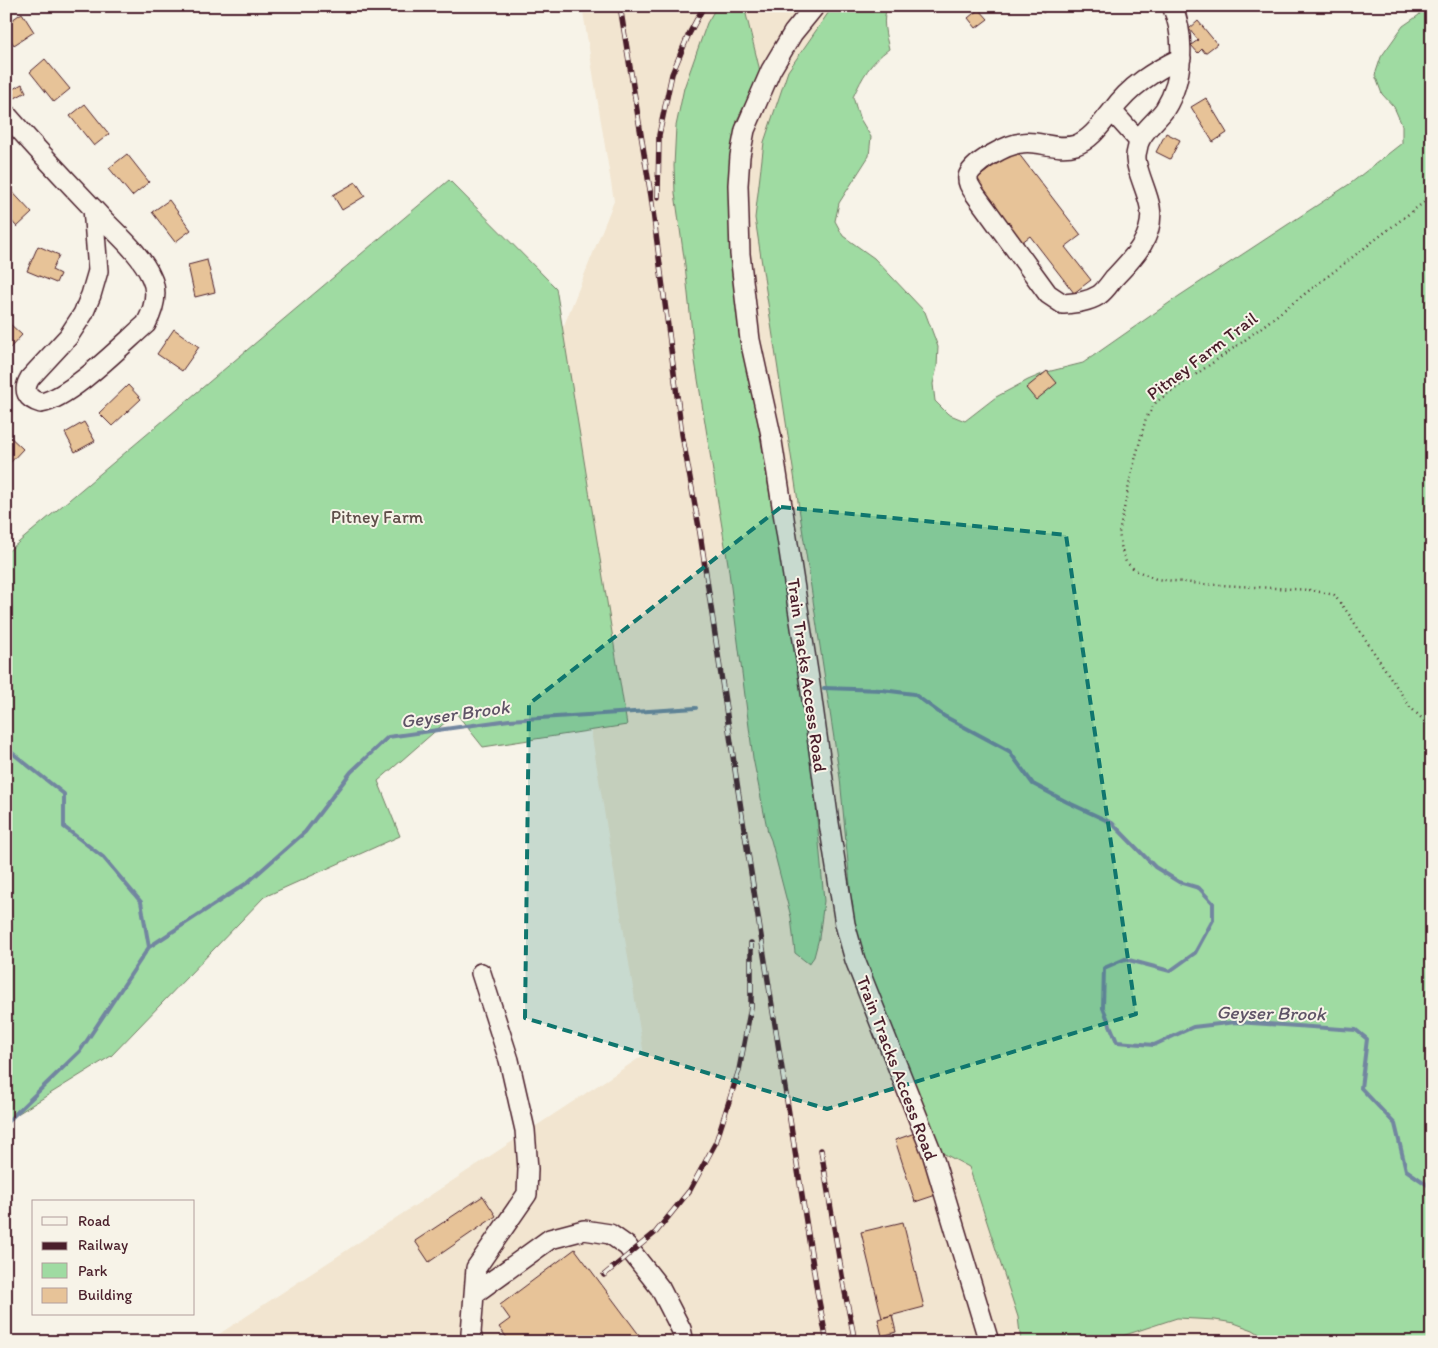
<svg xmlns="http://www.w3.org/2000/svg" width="1438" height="1348" font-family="Itim,sans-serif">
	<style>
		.built { fill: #f2e5d0 }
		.green { fill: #9fdba2; stroke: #747d66 }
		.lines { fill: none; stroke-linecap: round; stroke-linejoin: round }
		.stream { stroke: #7286a0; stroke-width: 4 }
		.building { fill: #e7c398; stroke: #4a1f2b }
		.minor-casing { stroke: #4a1f2b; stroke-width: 22 }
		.path { stroke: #4a1f2b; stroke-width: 2.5; stroke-dasharray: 1 4; stroke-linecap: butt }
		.minor { stroke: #f7f3e8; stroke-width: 19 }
		.rail-casing { stroke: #4a1f2b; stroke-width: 5.5 }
		.rail { stroke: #f7f3e8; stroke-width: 4; stroke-dasharray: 11; stroke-linecap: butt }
		.marked { fill: #0f766e; fill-opacity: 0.2; stroke: #0f766e; stroke-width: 4; stroke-dasharray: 10 6; stroke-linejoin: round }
		.labels { text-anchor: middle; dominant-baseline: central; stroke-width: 4; stroke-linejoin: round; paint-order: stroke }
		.street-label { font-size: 18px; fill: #4a1f2b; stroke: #f7f3e8 }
		.park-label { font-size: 18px; fill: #5f4e49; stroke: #f7f3e8 }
		.water-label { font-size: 19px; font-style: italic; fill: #5e5366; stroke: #f7f3e8 }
	</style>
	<rect width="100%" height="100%" fill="#f7f3e8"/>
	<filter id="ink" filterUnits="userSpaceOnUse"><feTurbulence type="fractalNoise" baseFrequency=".02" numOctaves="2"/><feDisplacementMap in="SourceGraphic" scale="10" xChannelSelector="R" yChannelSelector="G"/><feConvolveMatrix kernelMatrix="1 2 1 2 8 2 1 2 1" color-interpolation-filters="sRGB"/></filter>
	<g filter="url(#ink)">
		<path class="built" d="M582,6H869L779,154L1240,1245L1352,1342H207L644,1055L536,395L614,201Z"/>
		<path class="green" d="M717,6H744L760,71L754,88L737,120L733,148L747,357L799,669L816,807L824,901L819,938L814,957L809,964L795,953L791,917L771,840L768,833L753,758L728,564L695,361L685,265L675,193L674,166L676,126L684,88L707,23Z
			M833,6H888C881,19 886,36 889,49C870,63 863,76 853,97L859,117L871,137L869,156L839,203L835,221L843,236L874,258L925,312L938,347L937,367L933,384L935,401L948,414L965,421L996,397L1028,380L1047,372L1083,363L1179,296L1351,183L1402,143V125L1394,107L1382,94L1375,75L1381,57L1403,26L1419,15L1423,6H1432V1342H1272L1253,1330L1234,1323L1215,1320L1177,1318L1104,1342H1021L1018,1317L969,1167L937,1150L850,945V884L840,778L755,218L764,142L788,71Z
			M449,180L556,288L627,725L483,747L456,713L378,781L400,836L264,897L111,1056L6,1121V553Z"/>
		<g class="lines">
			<path class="stream" d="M824,688L882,690L914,694L944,716L1009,751L1033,784L1067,802L1112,823L1155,867L1179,882L1199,888L1213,903V920L1195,953L1170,971L1125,959L1104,968L1103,1008L1117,1042L1154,1045L1193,1027L1236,1022L1356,1030L1367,1039L1361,1088L1395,1124L1406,1170L1432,1188
				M6,748L64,794V827L103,857L141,902L149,947
				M6,1123L80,1051L149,947L247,883L305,832L351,772L388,737L509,720L696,708"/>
		</g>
		<path class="building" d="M1038,6H1052L1043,13Z
			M979,9L988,19L976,28L968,18Z
			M22,13L34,32L14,45L6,33V24Z
			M1198,21L1217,44L1205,53L1202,49L1198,53L1191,45L1198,40L1189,29Z
			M45,59L70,89L54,102L30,72Z
			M22,84L26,92L15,98L11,90Z
			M1206,98L1227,133L1213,142L1191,107Z
			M85,104L109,134L94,146L70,116Z
			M1166,133L1180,140L1170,159L1156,152Z
			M1015,149L1081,235L1065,247L1091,280L1074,293L1030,236L1021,243L974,181Z
			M127,154L149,182L132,196L109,168Z
			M356,182L365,196L342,210L333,195Z
			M6,185L32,213L17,227L6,215Z
			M169,200L191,230L175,242L152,212Z
			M38,246L59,255L52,270L60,274L56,283L27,271Z
			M207,260L215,292L195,297L188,265Z
			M9,323L22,335L10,348L6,344V326Z
			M174,329L199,347L182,371L157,354Z
			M1047,371L1057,383L1036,400L1026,388Z
			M128,385L141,399L112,426L99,413Z
			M84,422L95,441L75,452L65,433Z
			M6,433L23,449L9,464L6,461Z
			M915,1133L936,1195L915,1202L895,1140Z
			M483,1196L496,1216L429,1262L415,1241Z
			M903,1222L924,1307L882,1318L861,1232Z
			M575,1249L640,1336L632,1342H510L499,1327L510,1319L500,1305Z
			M892,1315L896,1332L882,1336L878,1319Z"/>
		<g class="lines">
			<defs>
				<path id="minor" d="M815,6L793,33L771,70L745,130L740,156L738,185L740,254L750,340L771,435L810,685L829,823L845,924L855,960L932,1153L989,1342
					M1112,111C1102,123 1092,139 1076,145C1057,151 1038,140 1022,143C1008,144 971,163 968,177C967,184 972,189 975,194L1048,294L1063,304C1075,303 1088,302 1099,295C1105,291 1110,283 1114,278C1133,258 1155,237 1150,207C1148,193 1135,168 1136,156C1136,152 1138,148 1138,145C1142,130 1157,121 1165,109C1183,80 1186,37 1172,6
					M6,114C37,150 70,184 102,218C119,236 141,254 151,277C159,293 154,309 146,324C122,345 70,398 41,403C27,399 22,391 30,378L68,337L83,314L91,295L98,271L93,208
					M1139,141L1112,111C1130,86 1154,71 1181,58
					M474,1294L476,1268L527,1194L528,1169L525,1130L509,1060L481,973
					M473,1342L471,1333L474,1294L550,1239L584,1230L610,1234L627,1246L660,1288L681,1329L684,1342"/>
			</defs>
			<use href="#minor" class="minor-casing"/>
			<path class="path" d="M1432,196L1241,343L1156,402L1146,418L1131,475L1119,533L1122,551L1126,562L1135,570L1156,579L1201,584L1311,590L1334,595L1348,613L1410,707L1432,728"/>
			<use href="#minor" class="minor"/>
			<defs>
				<path id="rail" d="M620,6L651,196L682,434L700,533L738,790L817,1291L827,1342
					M658,197L659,135L672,74L688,36L704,6
					M821,1150L844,1287L855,1342
					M604,1275L656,1232L690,1190L716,1142L739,1070L751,1007V943"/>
			</defs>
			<use href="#rail" class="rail-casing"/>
			<use href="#rail" class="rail"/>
		</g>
	</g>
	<path class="marked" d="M781,507L1066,535L1136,1014L827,1109L525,1018L529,704Z"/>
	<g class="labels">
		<g class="street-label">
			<text transform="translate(1202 356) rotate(-37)">Pitney Farm Trail</text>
			<text transform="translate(807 675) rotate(82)">Train Tracks Access Road</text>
			<text transform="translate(897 1068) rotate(69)">Train Tracks Access Road</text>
		</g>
		<g class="park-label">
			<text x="377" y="517">Pitney Farm</text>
		</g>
		<g class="water-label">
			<text transform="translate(455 714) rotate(-8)">Geyser Brook</text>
			<text transform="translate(1271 1013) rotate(1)">Geyser Brook</text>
		</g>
	</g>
	<rect width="1438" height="1348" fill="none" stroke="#f7f3e8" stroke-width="25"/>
	<rect x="12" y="12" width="1413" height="1323" fill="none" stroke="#4a1f2b" stroke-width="2" filter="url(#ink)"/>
	<rect x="32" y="1200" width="162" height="115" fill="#f7f3e8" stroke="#b29e9c"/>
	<rect x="42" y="1217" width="25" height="8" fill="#f7f3e8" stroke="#b29e9c"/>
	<text x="78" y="1226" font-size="15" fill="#4a1f2b">Road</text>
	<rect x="42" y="1242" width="25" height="8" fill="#4a1f2b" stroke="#b29e9c"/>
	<text x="78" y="1250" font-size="15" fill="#4a1f2b">Railway</text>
	<rect x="42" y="1263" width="25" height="15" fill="#9fdba2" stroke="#b29e9c"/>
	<text x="78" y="1276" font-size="15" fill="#4a1f2b">Park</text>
	<rect x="42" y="1288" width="25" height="15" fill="#e7c398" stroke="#b29e9c"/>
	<text x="78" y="1300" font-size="15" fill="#4a1f2b">Building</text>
</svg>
